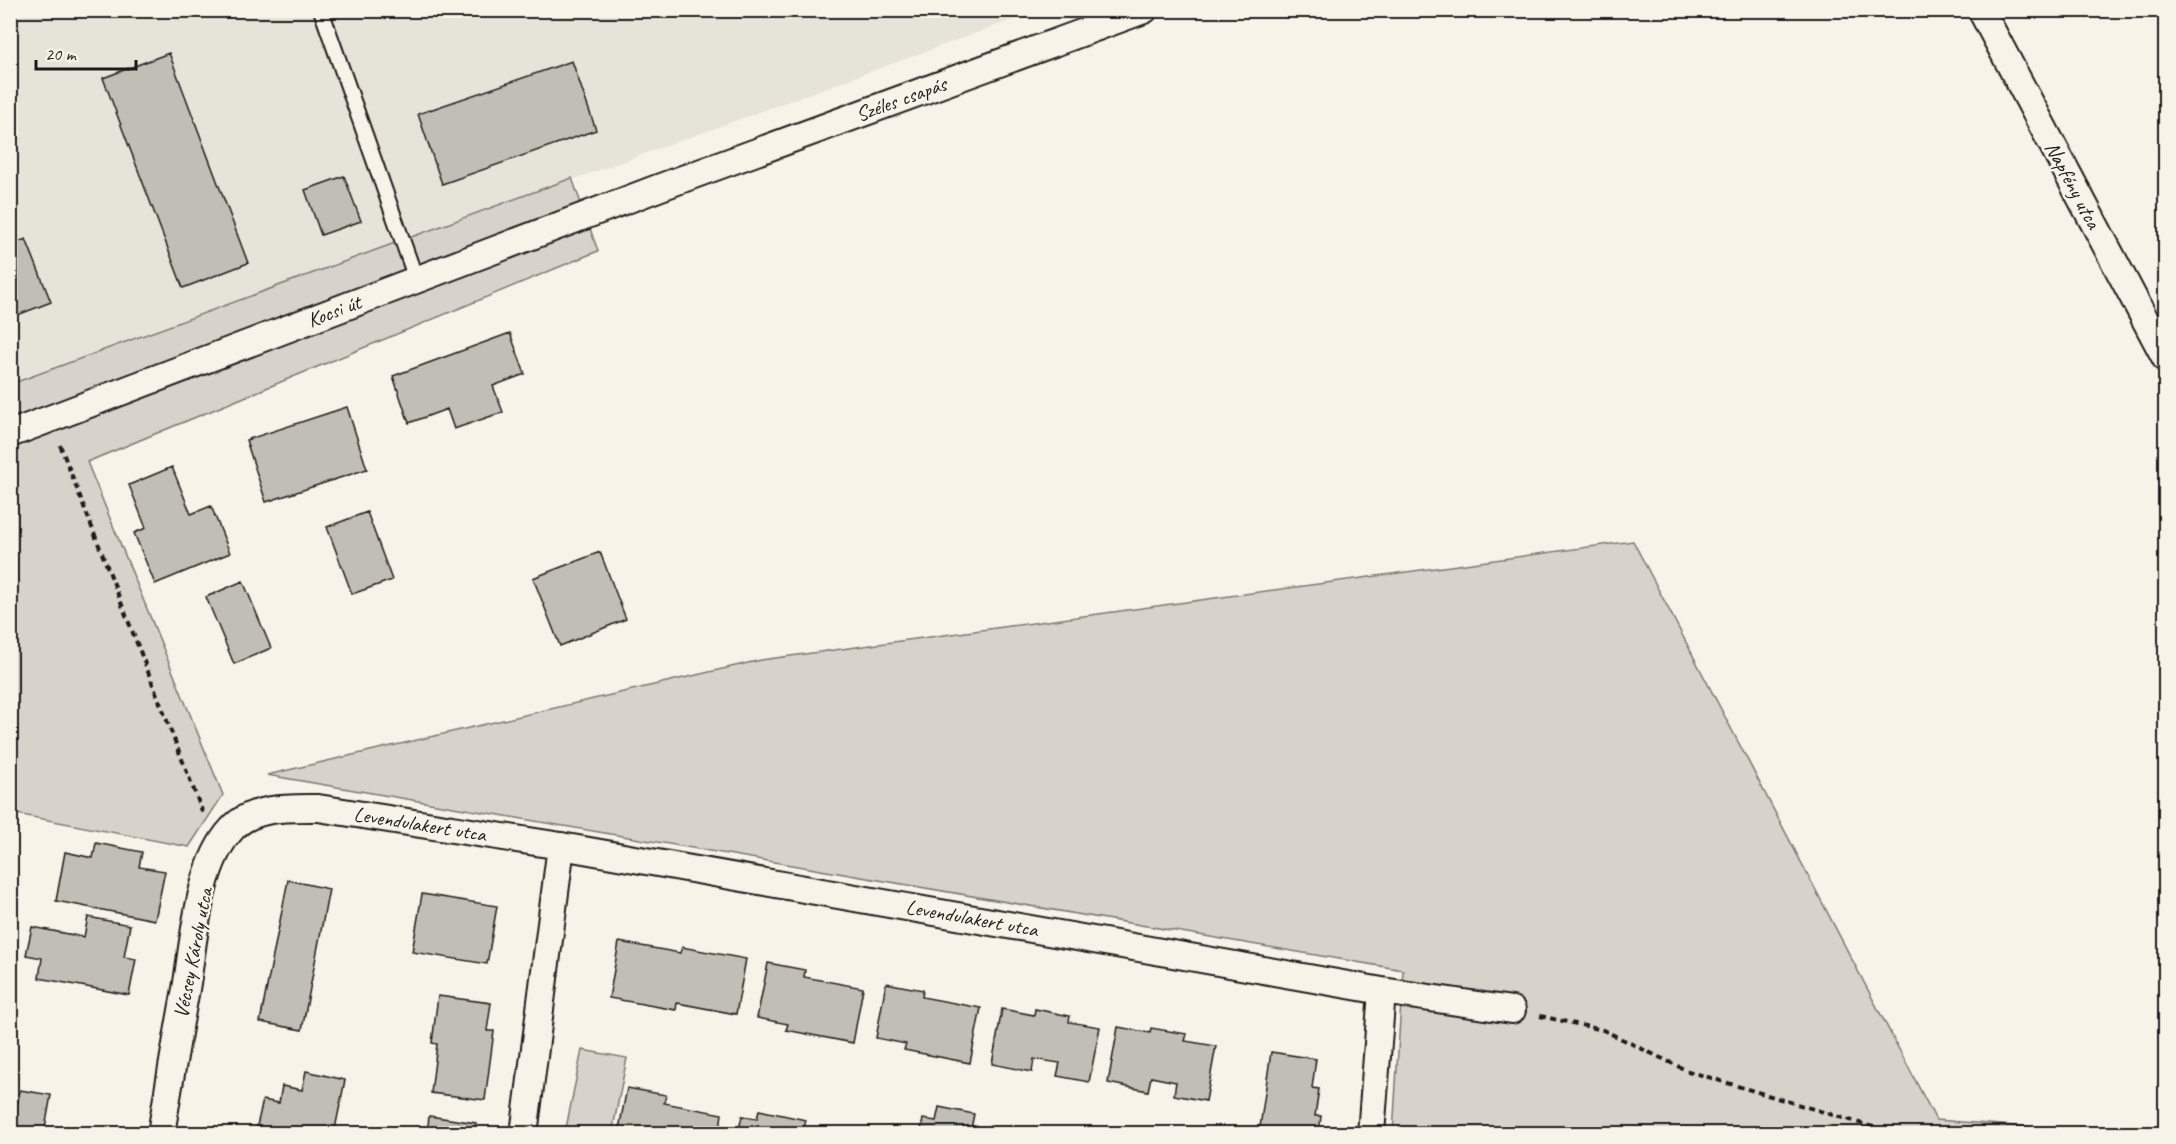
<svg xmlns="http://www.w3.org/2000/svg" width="2176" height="1144" font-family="Caveat,sans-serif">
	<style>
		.built { fill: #e6e3d9 }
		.green { fill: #d7d3cb; stroke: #7a7874; stroke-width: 1.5 }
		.building { fill: #c0beb5; stroke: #1c1c1c; stroke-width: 1.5 }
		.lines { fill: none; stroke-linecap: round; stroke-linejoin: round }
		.lane-casing { stroke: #1c1c1c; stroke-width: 18 }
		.street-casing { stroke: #1c1c1c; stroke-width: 30 }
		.path { stroke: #1c1c1c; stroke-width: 4; stroke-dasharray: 6 4.5; stroke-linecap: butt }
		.lane { stroke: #f7f3e8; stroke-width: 14 }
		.street { stroke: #f7f3e8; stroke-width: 26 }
		.labels { text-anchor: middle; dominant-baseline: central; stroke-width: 5; stroke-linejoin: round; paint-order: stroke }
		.street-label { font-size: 21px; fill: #1c1c1c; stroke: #f7f3e8 }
	</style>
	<rect width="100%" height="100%" fill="#f7f3e8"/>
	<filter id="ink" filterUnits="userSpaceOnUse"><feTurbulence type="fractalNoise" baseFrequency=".0167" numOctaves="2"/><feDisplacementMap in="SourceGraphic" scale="12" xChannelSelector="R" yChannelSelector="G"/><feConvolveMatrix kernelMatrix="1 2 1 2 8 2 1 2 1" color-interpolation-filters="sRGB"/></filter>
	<g filter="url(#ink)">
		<path class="built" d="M11,11H1037L11,384Z"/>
		<path class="green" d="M572,178L598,251L87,462L223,795L189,847L11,813V384Z
			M1633,541L1936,1120L2108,1133H1393L1403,970L267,775L761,660Z
			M582,1050L627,1058L612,1133H565Z"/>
		<path class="building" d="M169,53L248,263L183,288L103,78Z
			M572,61L596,130L442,184L418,114Z
			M344,176L361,221L321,235L305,190Z
			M26,239L51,302L10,318V245Z
			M510,333L525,374L493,386L503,412L454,429L447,409L409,423L393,376Z
			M347,407L367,469L266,502L246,440Z
			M172,467L191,514L211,506L230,553L155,584L134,533L146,528L129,485Z
			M367,512L392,580L352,594L327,527Z
			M600,552L626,619L560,646L533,578Z
			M243,581L271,648L234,664L206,597Z
			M96,843L142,852L139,867L165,871L155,920L56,901L65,852L93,858Z
			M288,880L329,889L302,1030L260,1022Z
			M422,894L497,906L487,964L412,952Z
			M88,917L130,925L124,957L136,959L129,995L39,978L42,958L26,955L32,927L84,937Z
			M619,942L680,953L682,947L746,959L736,1014L677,1003L676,1010L609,998Z
			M768,963L805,970L804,977L863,988L853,1043L786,1030L788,1024L757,1018Z
			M886,983L923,990L922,997L981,1008L970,1063L904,1050L906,1044L876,1038Z
			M438,996L491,1003L487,1031H494L485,1100L431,1093L437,1044L432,1043Z
			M1002,1009L1034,1015L1035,1009L1070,1016L1069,1022L1100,1027L1089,1082L1057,1076L1060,1063L1034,1059L1032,1072L992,1064Z
			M1118,1027L1150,1033L1151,1028L1187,1034L1185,1041L1216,1046L1206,1101L1174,1095L1176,1082L1151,1077L1148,1091L1108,1083Z
			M1271,1052L1316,1059L1312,1088L1319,1089L1315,1116H1321L1319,1134H1259Z
			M306,1071L345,1080L334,1134H255L263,1100L279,1103L282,1086L302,1090Z
			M627,1088L666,1095L664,1103L722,1114L719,1134H618Z
			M20,1090L51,1095L44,1134L12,1131Z
			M939,1107L974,1114L970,1134H920L923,1119L936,1121Z
			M759,1110L806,1120L804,1128L819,1131L818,1134H738L742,1116L757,1119Z
			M429,1116L476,1123L475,1134H427Z"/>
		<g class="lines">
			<defs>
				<path id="lane" d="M321,10L416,279"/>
				<path id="street" d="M1981,10L2166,359
					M10,434L658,188L1144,10
					M161,1134C169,1085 177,1037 186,989C194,942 198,865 232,829C252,806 290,808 318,808L561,846L1382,991L1512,1010
					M524,1134L561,846
					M1371,1134L1382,991"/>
			</defs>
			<use href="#lane" class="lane-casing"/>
			<use href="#street" class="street-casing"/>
			<path class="path" d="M60,445L204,816
				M1540,1016L1603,1030L1688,1071L1876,1128L1928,1134"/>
			<use href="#lane" class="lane"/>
			<use href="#street" class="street"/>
		</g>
	</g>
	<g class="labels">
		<g class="street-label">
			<text transform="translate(901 99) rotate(-20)">Széles csapás</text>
			<text transform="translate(2073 185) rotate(62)">Napfény utca</text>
			<text transform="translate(334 311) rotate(-21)">Kocsi út</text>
			<text transform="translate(420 824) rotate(9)">Levendulakert utca</text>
			<text transform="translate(972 918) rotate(10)">Levendulakert utca</text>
			<text transform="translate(193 953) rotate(-79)">Vécsey Károly utca</text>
		</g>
	</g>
	<rect width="2176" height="1144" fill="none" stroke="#f7f3e8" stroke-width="36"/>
	<rect x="18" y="18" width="2140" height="1108" fill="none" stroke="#1c1c1c" stroke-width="2" filter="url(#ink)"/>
	<path d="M36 60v9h100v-9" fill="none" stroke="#1c1c1c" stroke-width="3"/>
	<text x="45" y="60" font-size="18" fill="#1c1c1c" stroke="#f7f3e8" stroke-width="4.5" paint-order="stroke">20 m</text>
</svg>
